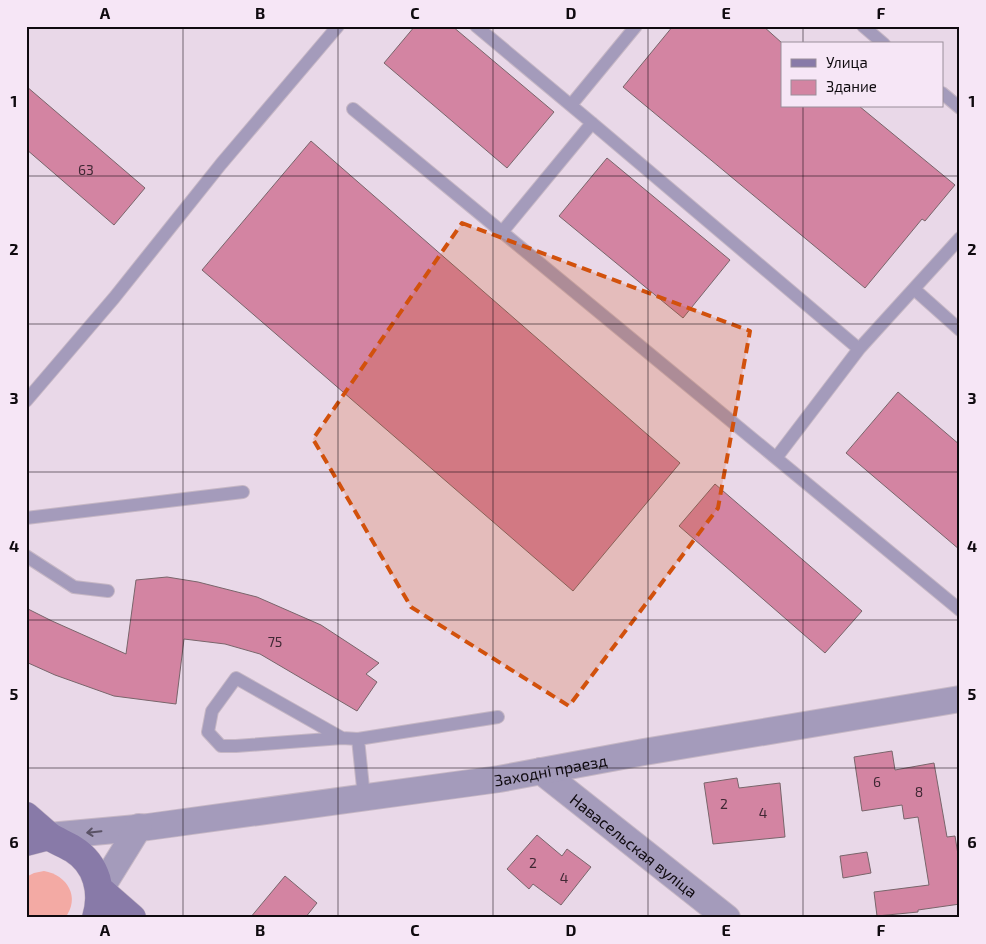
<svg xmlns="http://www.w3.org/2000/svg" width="986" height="944" font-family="'Exo 2',sans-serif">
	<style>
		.green { fill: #f3aaa4 }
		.building { fill: #d384a2; stroke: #79656b }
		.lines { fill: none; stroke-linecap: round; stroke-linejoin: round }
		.service-casing { stroke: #c6b7c5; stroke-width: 14 }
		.minor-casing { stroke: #c6b7c5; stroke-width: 28 }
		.secondary-casing { stroke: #c6b7c5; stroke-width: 29 }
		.service { stroke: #a49bbb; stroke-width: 12 }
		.minor { stroke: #a49bbb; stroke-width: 26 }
		.secondary { stroke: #887aa8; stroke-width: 28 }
		.oneway { stroke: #5a5265 }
		.marked { fill: #d2510c; fill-opacity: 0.2; stroke: #d2510c; stroke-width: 4; stroke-dasharray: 10 6; stroke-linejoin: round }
		.grid { fill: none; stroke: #0f0a0f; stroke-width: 1; stroke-opacity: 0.55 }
		.labels { text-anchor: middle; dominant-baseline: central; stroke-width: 5; stroke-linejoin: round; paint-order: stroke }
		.number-label { font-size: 14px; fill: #402834 }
		.street-label { font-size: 16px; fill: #0f0a0f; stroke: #f6e6f6 }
		.neatline { fill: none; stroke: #0f0a0f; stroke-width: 2 }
		.grid-label { font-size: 16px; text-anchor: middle; font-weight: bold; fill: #0f0a0f }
	</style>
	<rect width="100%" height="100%" fill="#e9d8e8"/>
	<path class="green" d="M44,871C67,875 81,897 65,918H26V877L34,873Z"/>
	<path class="building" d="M415,26H452L554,112L507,168L384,63Z
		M673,26H763L782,43V106H859L955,185L925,221L922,219L865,288L623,87Z
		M26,86L145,188L114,225L26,149Z
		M311,141L680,463L573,591L202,270Z
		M607,158L730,260L683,318L559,216Z
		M898,392L960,445V550L846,453Z
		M715,484L862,611L825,653L679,526Z
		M167,577L198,582L257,597L321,625L379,663L366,674L377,682L357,711L260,654L225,644L184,639L176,704L114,696L55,675L26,662V608L52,621L126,654L136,580Z
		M892,751L895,770L934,763L947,837L955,836L960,867V904L918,910V912L877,916L874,892L929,885L918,817L904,819L902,805L862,811L854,757Z
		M737,778L739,788L780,783L785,837L713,844L704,783Z
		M537,835L562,856L567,849L591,867L561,905L533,884L529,889L507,869Z
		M867,852L871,873L843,878L840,856Z
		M285,876L317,903L305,918H250Z"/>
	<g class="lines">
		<defs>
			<path id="service" d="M476,26L592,123L859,349L960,238
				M863,26L884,44
				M942,93L960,108
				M571,105L636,26
				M353,109L960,610
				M502,232L592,123
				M914,289L960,330
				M26,401L114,298L221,164L338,26
				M776,458L859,349
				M26,518L243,492
				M26,556L74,587L108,591
				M342,738L236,678L212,711L208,732L221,746H236L342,738L358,739
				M364,797L358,739L498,717"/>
			<g id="minor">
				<path id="s1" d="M541,771L727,918"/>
				<path id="s2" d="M49,836L148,827L499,779L644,752L960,699"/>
				<path d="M100,890L139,827"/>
			</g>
			<path id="secondary" d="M26,816L49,836
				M26,842L49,836C56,841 65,844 73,849C97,864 104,892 96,918
				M100,890L132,918"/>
		</defs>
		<use href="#service" class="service-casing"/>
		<use href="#minor" class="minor-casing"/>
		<use href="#secondary" class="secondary-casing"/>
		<use href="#service" class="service"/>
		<use href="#minor" class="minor"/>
		<use href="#secondary" class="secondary"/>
	</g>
	<defs><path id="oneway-shaft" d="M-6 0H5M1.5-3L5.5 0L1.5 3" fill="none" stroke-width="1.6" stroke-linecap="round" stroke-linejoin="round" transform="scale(1.25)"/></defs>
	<use class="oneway" href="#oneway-shaft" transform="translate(94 832) rotate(174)"/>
	<path class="marked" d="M462,223L750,331L718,508L569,706L411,607L313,439Z"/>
	<path class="grid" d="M183,26V918M338,26V918M493,26V918M648,26V918M803,26V44M803,106V918M26,176H960M26,324H960M26,472H960M26,620H960M26,768H960"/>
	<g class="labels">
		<g class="number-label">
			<text x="86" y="169">63</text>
			<text x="275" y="641">75</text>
			<text x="877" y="781">6</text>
			<text x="919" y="791">8</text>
			<text x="724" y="803">2</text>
			<text x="763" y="812">4</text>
			<text x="533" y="862">2</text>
			<text x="564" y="877">4</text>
		</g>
		<g class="street-label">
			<text stroke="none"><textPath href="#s2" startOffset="506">Заходні праезд</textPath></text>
			<text stroke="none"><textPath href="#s1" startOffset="119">Навасельская вуліца</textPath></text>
		</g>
	</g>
	<rect width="986" height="944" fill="none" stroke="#f6e6f6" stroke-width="55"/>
	<rect x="781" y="42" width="162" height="65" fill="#f6e6f6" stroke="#9a8e9a"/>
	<rect x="791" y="59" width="25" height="8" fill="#887aa8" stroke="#9a8e9a"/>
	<text x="826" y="68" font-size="15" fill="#0f0a0f">Улица</text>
	<rect x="791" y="80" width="25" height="15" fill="#d384a2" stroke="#9a8e9a"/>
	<text x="826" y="92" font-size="15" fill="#0f0a0f">Здание</text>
	<rect x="28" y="28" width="930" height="888" class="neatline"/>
	<g class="grid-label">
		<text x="105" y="19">A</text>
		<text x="260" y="19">B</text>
		<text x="415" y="19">C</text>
		<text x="571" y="19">D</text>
		<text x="726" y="19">E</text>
		<text x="881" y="19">F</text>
		<text x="14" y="107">1</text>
		<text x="972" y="107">1</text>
		<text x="14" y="255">2</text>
		<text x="972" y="255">2</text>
		<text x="14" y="404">3</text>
		<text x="972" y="404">3</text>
		<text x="14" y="552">4</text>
		<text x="972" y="552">4</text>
		<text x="14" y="700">5</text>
		<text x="972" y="700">5</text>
		<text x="14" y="848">6</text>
		<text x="972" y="848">6</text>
		<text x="105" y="936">A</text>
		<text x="260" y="936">B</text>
		<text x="415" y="936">C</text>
		<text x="571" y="936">D</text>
		<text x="726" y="936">E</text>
		<text x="881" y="936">F</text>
	</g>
</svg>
